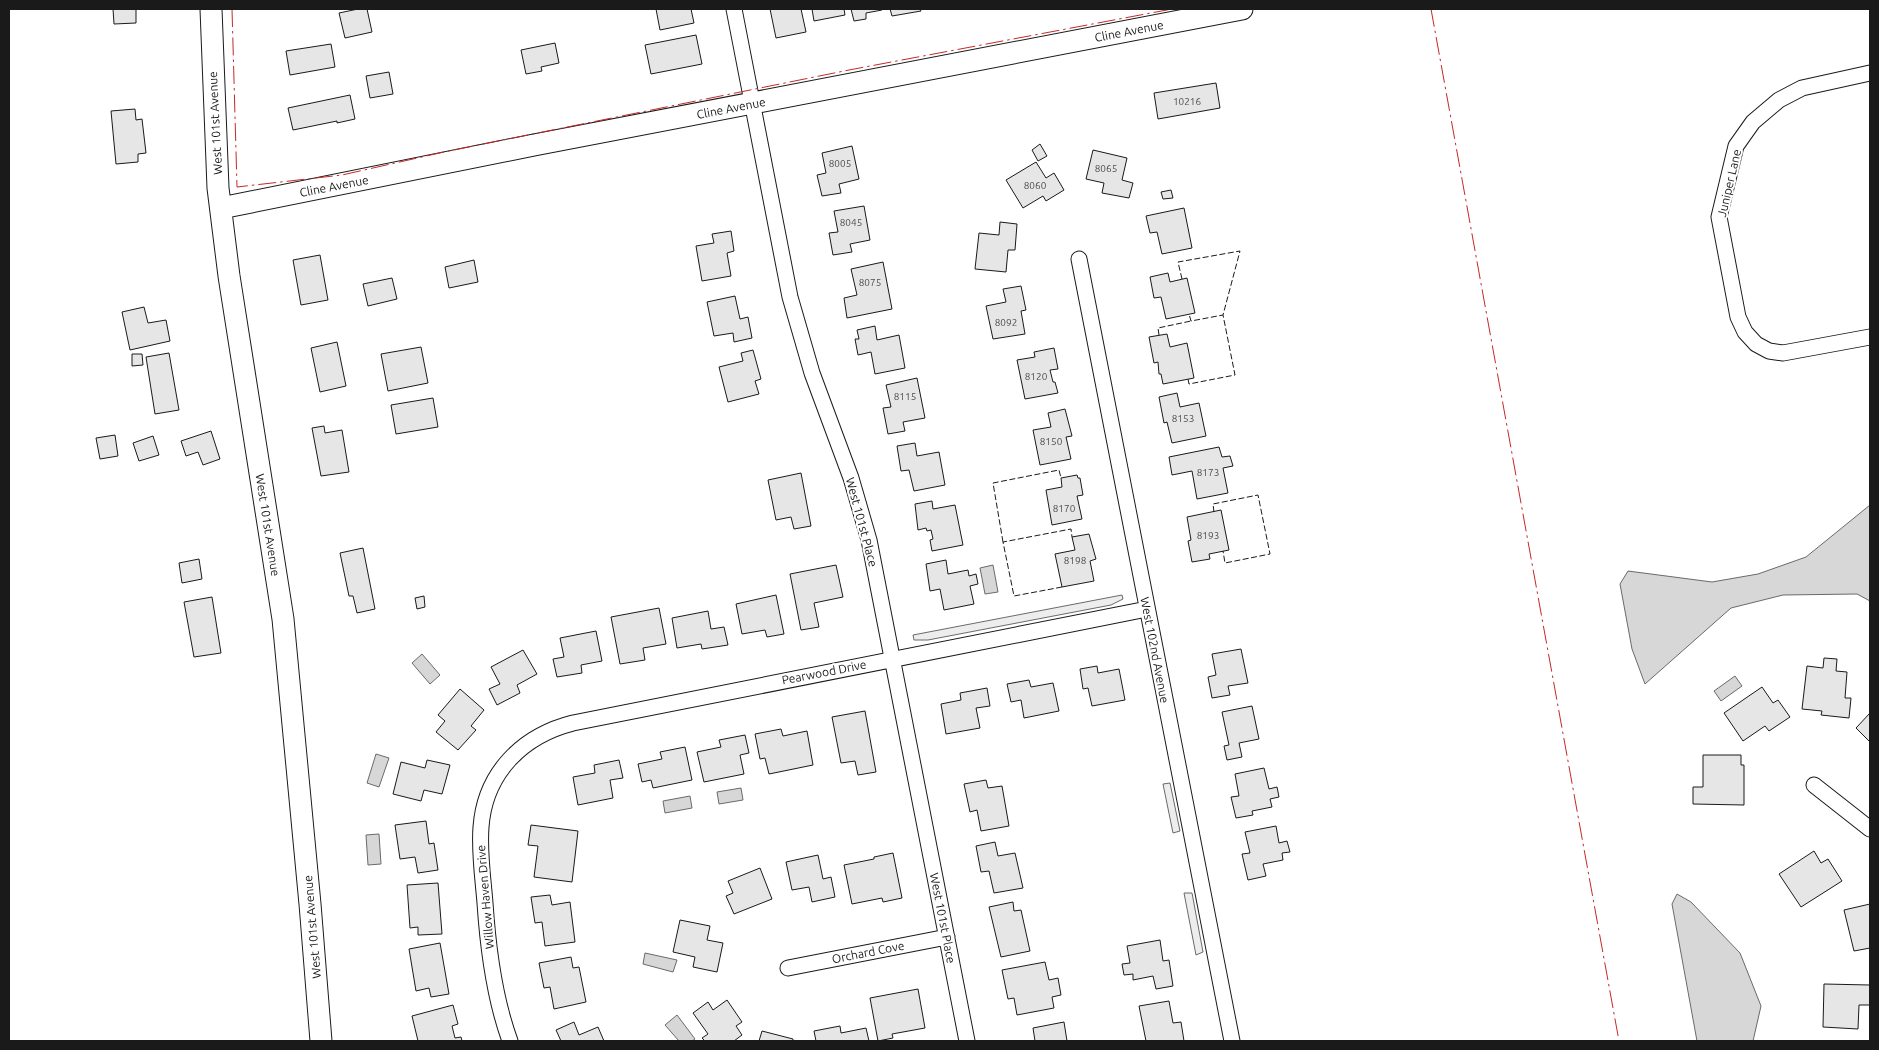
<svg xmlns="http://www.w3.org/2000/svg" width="1879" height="1050" font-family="Ubuntu,sans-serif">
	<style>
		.green { fill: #ededed; stroke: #6a6a6a }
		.water { fill: #d7d7d7; stroke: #6a6a6a }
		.building { fill: #e6e6e6; stroke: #1a1a1a }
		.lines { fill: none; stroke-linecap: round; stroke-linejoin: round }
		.street-casing { stroke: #1a1a1a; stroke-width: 17 }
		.secondary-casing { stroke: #1a1a1a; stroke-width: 23 }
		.street { stroke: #fff; stroke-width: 15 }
		.secondary { stroke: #fff; stroke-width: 21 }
		.fence { stroke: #1a1a1a; stroke-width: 1; stroke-dasharray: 6 2.5; stroke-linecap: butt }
		.power { stroke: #c62828; stroke-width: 1; stroke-dasharray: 18 4 2.5 4; stroke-linecap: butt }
		.labels { text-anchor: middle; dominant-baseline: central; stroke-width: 4; stroke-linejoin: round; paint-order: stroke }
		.number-label { font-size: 10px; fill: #4d4d4d }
		.street-label { font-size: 12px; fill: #1a1a1a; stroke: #fff }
	</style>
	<rect width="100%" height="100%" fill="#fff"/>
	<path class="green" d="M1122,595L1123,599L1111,605L928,640H914L913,635Z
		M1170,783L1180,831L1173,833L1163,784Z
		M1184,893H1192L1203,952L1196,955Z"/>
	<path class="water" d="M1870,505V601L1857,594L1783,595L1731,608L1645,684L1632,649L1620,584L1628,571L1712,582L1758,574L1806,557Z
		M993,565L998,592L985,594L980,568Z
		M422,654L440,675L430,684L412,663Z
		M1735,676L1742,686L1721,701L1714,691Z
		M376,754L389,758L379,787L367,783Z
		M741,788L743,800L719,804L717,792Z
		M690,796L692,808L665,813L663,801Z
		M379,834L381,864L368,865L366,835Z
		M1677,894L1691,902L1740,953L1761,1006L1753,1041H1697L1672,904Z
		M645,953L677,960L673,972L643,964Z
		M677,1015L695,1039L692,1041H679L665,1025Z"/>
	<path class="building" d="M104,9H136V23L114,24L113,9Z
		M358,9H367L372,32L345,38L339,13Z
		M656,9H691L694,23L660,30Z
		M770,9H801L806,32L776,38Z
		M812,9H844L845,15L814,21Z
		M851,9H882V10L866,13V19L854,21Z
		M890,9H920L921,11L892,16Z
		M696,35L702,64L651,74L645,45Z
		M555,43L559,63L541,67L542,71L526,74L521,50Z
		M331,44L335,67L290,75L286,51Z
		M389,72L393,94L370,98L366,76Z
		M1216,83L1220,108L1158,119L1154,93Z
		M350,95L355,119L337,123V121L293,130L288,108Z
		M135,109L136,120L142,119L146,153L138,154V162L116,164L111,111Z
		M1040,144L1047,156L1038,161L1032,150Z
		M852,146L859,179L839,184L841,193L822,196L817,175L826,173L822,153Z
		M1093,150L1127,158L1122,180L1133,183L1129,198L1102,193L1104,183L1086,179Z
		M1036,162L1046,178L1054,173L1064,190L1046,201L1043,196L1023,208L1006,180Z
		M1171,190L1173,198L1163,199L1161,192Z
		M864,206L870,240L850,244L852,252L833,255L829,233L838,232L834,211Z
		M1184,208L1192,248L1162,254L1157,232L1150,233L1146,216Z
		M1000,222L1017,224L1015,250H1008L1006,272L975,269L979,233L999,235Z
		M731,231L734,251L727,253L731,276L702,281L696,246L714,243L712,234Z
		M320,255L328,300L301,305L293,260Z
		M474,260L478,282L449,288L445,267Z
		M883,262L892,309L847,318L844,298L857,295L851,269Z
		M1168,273L1170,282L1187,278L1195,313L1166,319L1161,297L1154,298L1150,277Z
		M392,278L397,299L368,306L363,284Z
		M1021,286L1026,310L1021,311L1025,334L993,339L986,306L1006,302L1003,289Z
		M735,296L740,319L748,317L752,338L734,342L733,333L714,336L707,302Z
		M144,307L148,323L166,320L170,341L130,350L122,312Z
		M875,326L877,340L899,335L905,368L875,374L871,352L858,355L855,339H859L857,330Z
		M1167,334L1170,347L1187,343L1194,378L1163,384L1161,374H1159L1158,362L1154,363L1149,337Z
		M337,342L346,386L320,392L311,348Z
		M421,347L428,383L388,391L381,354Z
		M1054,348L1058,369L1050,370L1053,382H1055L1058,393L1025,399L1017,360L1035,357L1034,352Z
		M753,350L761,379L755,381L759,394L728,402L719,367L743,361L741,353Z
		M169,353L179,410L155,414L146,357Z
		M132,354H142L143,365L132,366Z
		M917,378L925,418L903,422L905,431L888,434L883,408L891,407L886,385Z
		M1177,393L1180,407L1199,403L1206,436L1172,443L1167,422L1164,423L1159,397Z
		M433,398L438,427L396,434L391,405Z
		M1065,409L1072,436L1066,437L1071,459L1040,465L1033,430L1051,427L1048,413Z
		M324,426L325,433L342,430L349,472L321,476L312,428Z
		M211,431L220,459L203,465L198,452L186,456L181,441Z
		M115,435L118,456L100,459L96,438Z
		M153,436L159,455L139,461L133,443Z
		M915,443L917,456L939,452L945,485L914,491L909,470L901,471L897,446Z
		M1219,447L1222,457L1230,456L1233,466L1223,468L1228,493L1197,499L1192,471L1172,475L1169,457Z
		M801,473L811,526L794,529L791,517L776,520L768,480Z
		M1077,475L1078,478H1080L1083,495L1077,496L1082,519L1052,525L1046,490L1062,487L1061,478Z
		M932,501L933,509L955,505L963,545L932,551L930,540L933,539L931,530L927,531L926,528L918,530L915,504Z
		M1221,510L1229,550L1209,554L1210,559L1192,562L1188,541L1191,540L1187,517Z
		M1089,534L1096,559L1090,561L1094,581L1062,587L1055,554L1075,550L1072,537Z
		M363,548L375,609L357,613L353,596H349L340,553Z
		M199,559L202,579L182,583L179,563Z
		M946,560L948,574L968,570L969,576L976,574L978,584L970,586L974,604L944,610L940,589L930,591L926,564Z
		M836,565L843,597L814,603L819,627L801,630L790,574Z
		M776,595L784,634L767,637L765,630L742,634L736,604Z
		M424,596L425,607L417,609L415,598Z
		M212,597L221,653L194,657L184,602Z
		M659,608L666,644L643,648L645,660L620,664L611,617Z
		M708,611L711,629L724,627L728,645L702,649L701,644L677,648L672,618Z
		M596,631L602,661L581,665L582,673L557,677L553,659L564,657L560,638Z
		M1241,649L1248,683L1228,686L1230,695L1212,698L1208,677L1216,675L1212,654Z
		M523,650L537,674L517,685L520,693L497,705L489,689L500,684L491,667Z
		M1824,658L1837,659L1836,671L1847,672L1845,698H1851L1849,718L1821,715L1822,711L1802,709L1807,666L1823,668Z
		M1097,666L1098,673L1119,669L1125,700L1092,706L1088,688L1083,689L1080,669Z
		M1029,680L1031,687L1053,683L1059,711L1024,718L1021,700L1011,702L1007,684Z
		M1762,687L1773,703L1778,700L1790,717L1769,731L1765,726L1743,741L1724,713Z
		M987,688L990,706L976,708L980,728L946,734L941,704L961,700L960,693Z
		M460,689L484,710L471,726L476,730L458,750L436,732L445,721L438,715Z
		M1252,706L1259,739L1239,743L1242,757L1227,760L1224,746L1229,745L1222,712Z
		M865,711L876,772L858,775L855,761L841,763L832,717Z
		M1870,713V742L1856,728Z
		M781,729L783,736L807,731L813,765L769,774L765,758L760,759L755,734Z
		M745,735L749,753L740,755L744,774L704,782L697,752L721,747L719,740Z
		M685,747L692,780L653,788L651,780L642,782L638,764L662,759L660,752Z
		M1703,755H1741V765H1744V805L1693,804V787H1703Z
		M427,760L450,765L442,794L424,790L421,801L393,794L401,762L425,768Z
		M619,760L623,778L610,780L613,798L578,805L573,777L595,773L594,765Z
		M1264,768L1269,789L1277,787L1279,797L1270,799L1272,807L1252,811L1253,815L1236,818L1231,797L1239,796L1235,774Z
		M986,780L988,788L1002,786L1009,826L981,831L977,810L970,812L964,784Z
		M426,821L429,844L434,843L438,870L418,873L415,857L400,859L395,825Z
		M531,825L578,831L572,882L534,877L538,846L528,845Z
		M1276,826L1279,843L1287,841L1290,852L1282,853L1283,860L1263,864L1266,876L1248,880L1242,854L1250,853L1245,832Z
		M995,842L998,856L1015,853L1023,888L994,893L989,871L981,872L976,846Z
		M1814,851L1821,863L1828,859L1842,881L1801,907L1779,874Z
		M893,853L902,898L883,902L882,898L852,904L844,865L874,859V857Z
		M818,855L823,879L831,877L835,897L812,902L809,887L792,890L786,862Z
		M760,868L772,899L734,914L726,896L733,893L728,881Z
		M438,883L442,934L418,935V927L410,928L407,885Z
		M550,895L552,905L570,902L575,942L545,946L542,922L535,923L531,897Z
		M1013,902L1014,911L1021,910L1030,951L1001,957L989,907Z
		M1870,904V948L1854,951L1844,910Z
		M680,920L710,926L707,940L723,943L717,972L693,967L695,957L673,952Z
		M1160,940L1163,961L1169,960L1173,986L1156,989L1153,976L1133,980V974L1124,975L1122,964L1130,963L1127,946Z
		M440,943L449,994L431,997L429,988L416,991L409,949Z
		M571,957L573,968L579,967L586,1002L554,1009L550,987L544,988L539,963Z
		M1045,962L1049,980L1058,978L1061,995L1052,997L1054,1008L1017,1015L1014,998L1008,999L1002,970Z
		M1824,984L1870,985V1005H1859L1858,1029L1823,1027Z
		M918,989L925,1028L892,1034L893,1038L878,1041L870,998Z
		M727,1000L742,1022L736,1026L742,1035L734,1041H705L702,1038L708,1034L693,1013L708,1002L713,1010Z
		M1169,1001L1173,1023L1181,1022L1184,1041H1146L1139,1006Z
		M453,1005L458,1024L452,1026L455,1038L461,1037L462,1041H418L412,1016Z
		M574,1022L579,1035L598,1027L604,1041H561L556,1030Z
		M1064,1022L1067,1041H1035L1033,1028Z
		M840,1026L841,1033L866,1028L869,1041H816L814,1031Z
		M762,1031L793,1039V1041H759Z"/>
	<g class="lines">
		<defs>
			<path id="street" d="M734,9L790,297L812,373L851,478L869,540L967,1041
				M1870,73L1802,88L1779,100L1753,122L1736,146L1719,217L1738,317L1745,332L1756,344L1769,351L1783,353L1870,337
				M1079,259L1232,1041
				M1814,785L1870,829
				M788,968L947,937
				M510,1041C494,997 488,949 485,903C483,878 479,852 481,827C485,773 522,736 573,723L1147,609"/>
			<path id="secondary" d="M211,9L218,188L229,276L283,619L310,904L321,1041
				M221,208L534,145L1242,9"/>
		</defs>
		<use href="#street" class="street-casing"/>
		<use href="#secondary" class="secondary-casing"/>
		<use href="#street" class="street"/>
		<use href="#secondary" class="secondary"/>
		<path class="fence" d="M1182,279L1178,262L1240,251L1223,315L1191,321L1189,314
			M1159,335L1158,328L1191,321
			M1188,379L1189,384L1235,375L1223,315
			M1214,512L1213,504L1258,495L1270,554L1225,563L1223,551
			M1003,542L993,483L1059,470L1061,478
			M1062,587L1014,596L1003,542L1071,529L1072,537"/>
		<path class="power" d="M232,9L237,187L342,175L444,152L849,70L1172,9
			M1431,9L1619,1041"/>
	</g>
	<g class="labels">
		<g class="number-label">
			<text x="1187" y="101">10216</text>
			<text x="840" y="163">8005</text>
			<text x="1106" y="168">8065</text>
			<text x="1035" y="185">8060</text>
			<text x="851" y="222">8045</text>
			<text x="870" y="282">8075</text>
			<text x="1006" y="322">8092</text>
			<text x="1036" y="376">8120</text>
			<text x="905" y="396">8115</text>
			<text x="1183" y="418">8153</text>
			<text x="1051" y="441">8150</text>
			<text x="1208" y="472">8173</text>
			<text x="1064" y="508">8170</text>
			<text x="1208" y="535">8193</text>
			<text x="1075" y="560">8198</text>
		</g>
		<g class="street-label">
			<text transform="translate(1129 31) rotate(-11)">Cline Avenue</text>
			<text transform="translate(731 108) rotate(-11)">Cline Avenue</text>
			<text transform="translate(215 123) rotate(-93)">West 101st Avenue</text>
			<text transform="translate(1729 183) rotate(-77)">Juniper Lane</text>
			<text transform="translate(334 186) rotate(-11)">Cline Avenue</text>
			<text transform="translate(862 522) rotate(75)">West 101st Place</text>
			<text transform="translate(268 525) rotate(81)">West 101st Avenue</text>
			<text transform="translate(1155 650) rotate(79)">West 102nd Avenue</text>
			<text transform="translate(824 672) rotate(-11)">Pearwood Drive</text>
			<text transform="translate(485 897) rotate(-95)">Willow Haven Drive</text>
			<text transform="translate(943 918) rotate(79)">West 101st Place</text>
			<text transform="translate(312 927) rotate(-95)">West 101st Avenue</text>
			<text transform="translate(868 952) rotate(-11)">Orchard Cove</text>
		</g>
	</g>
	<rect width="1879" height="1050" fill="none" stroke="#1a1a1a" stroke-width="20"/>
</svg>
